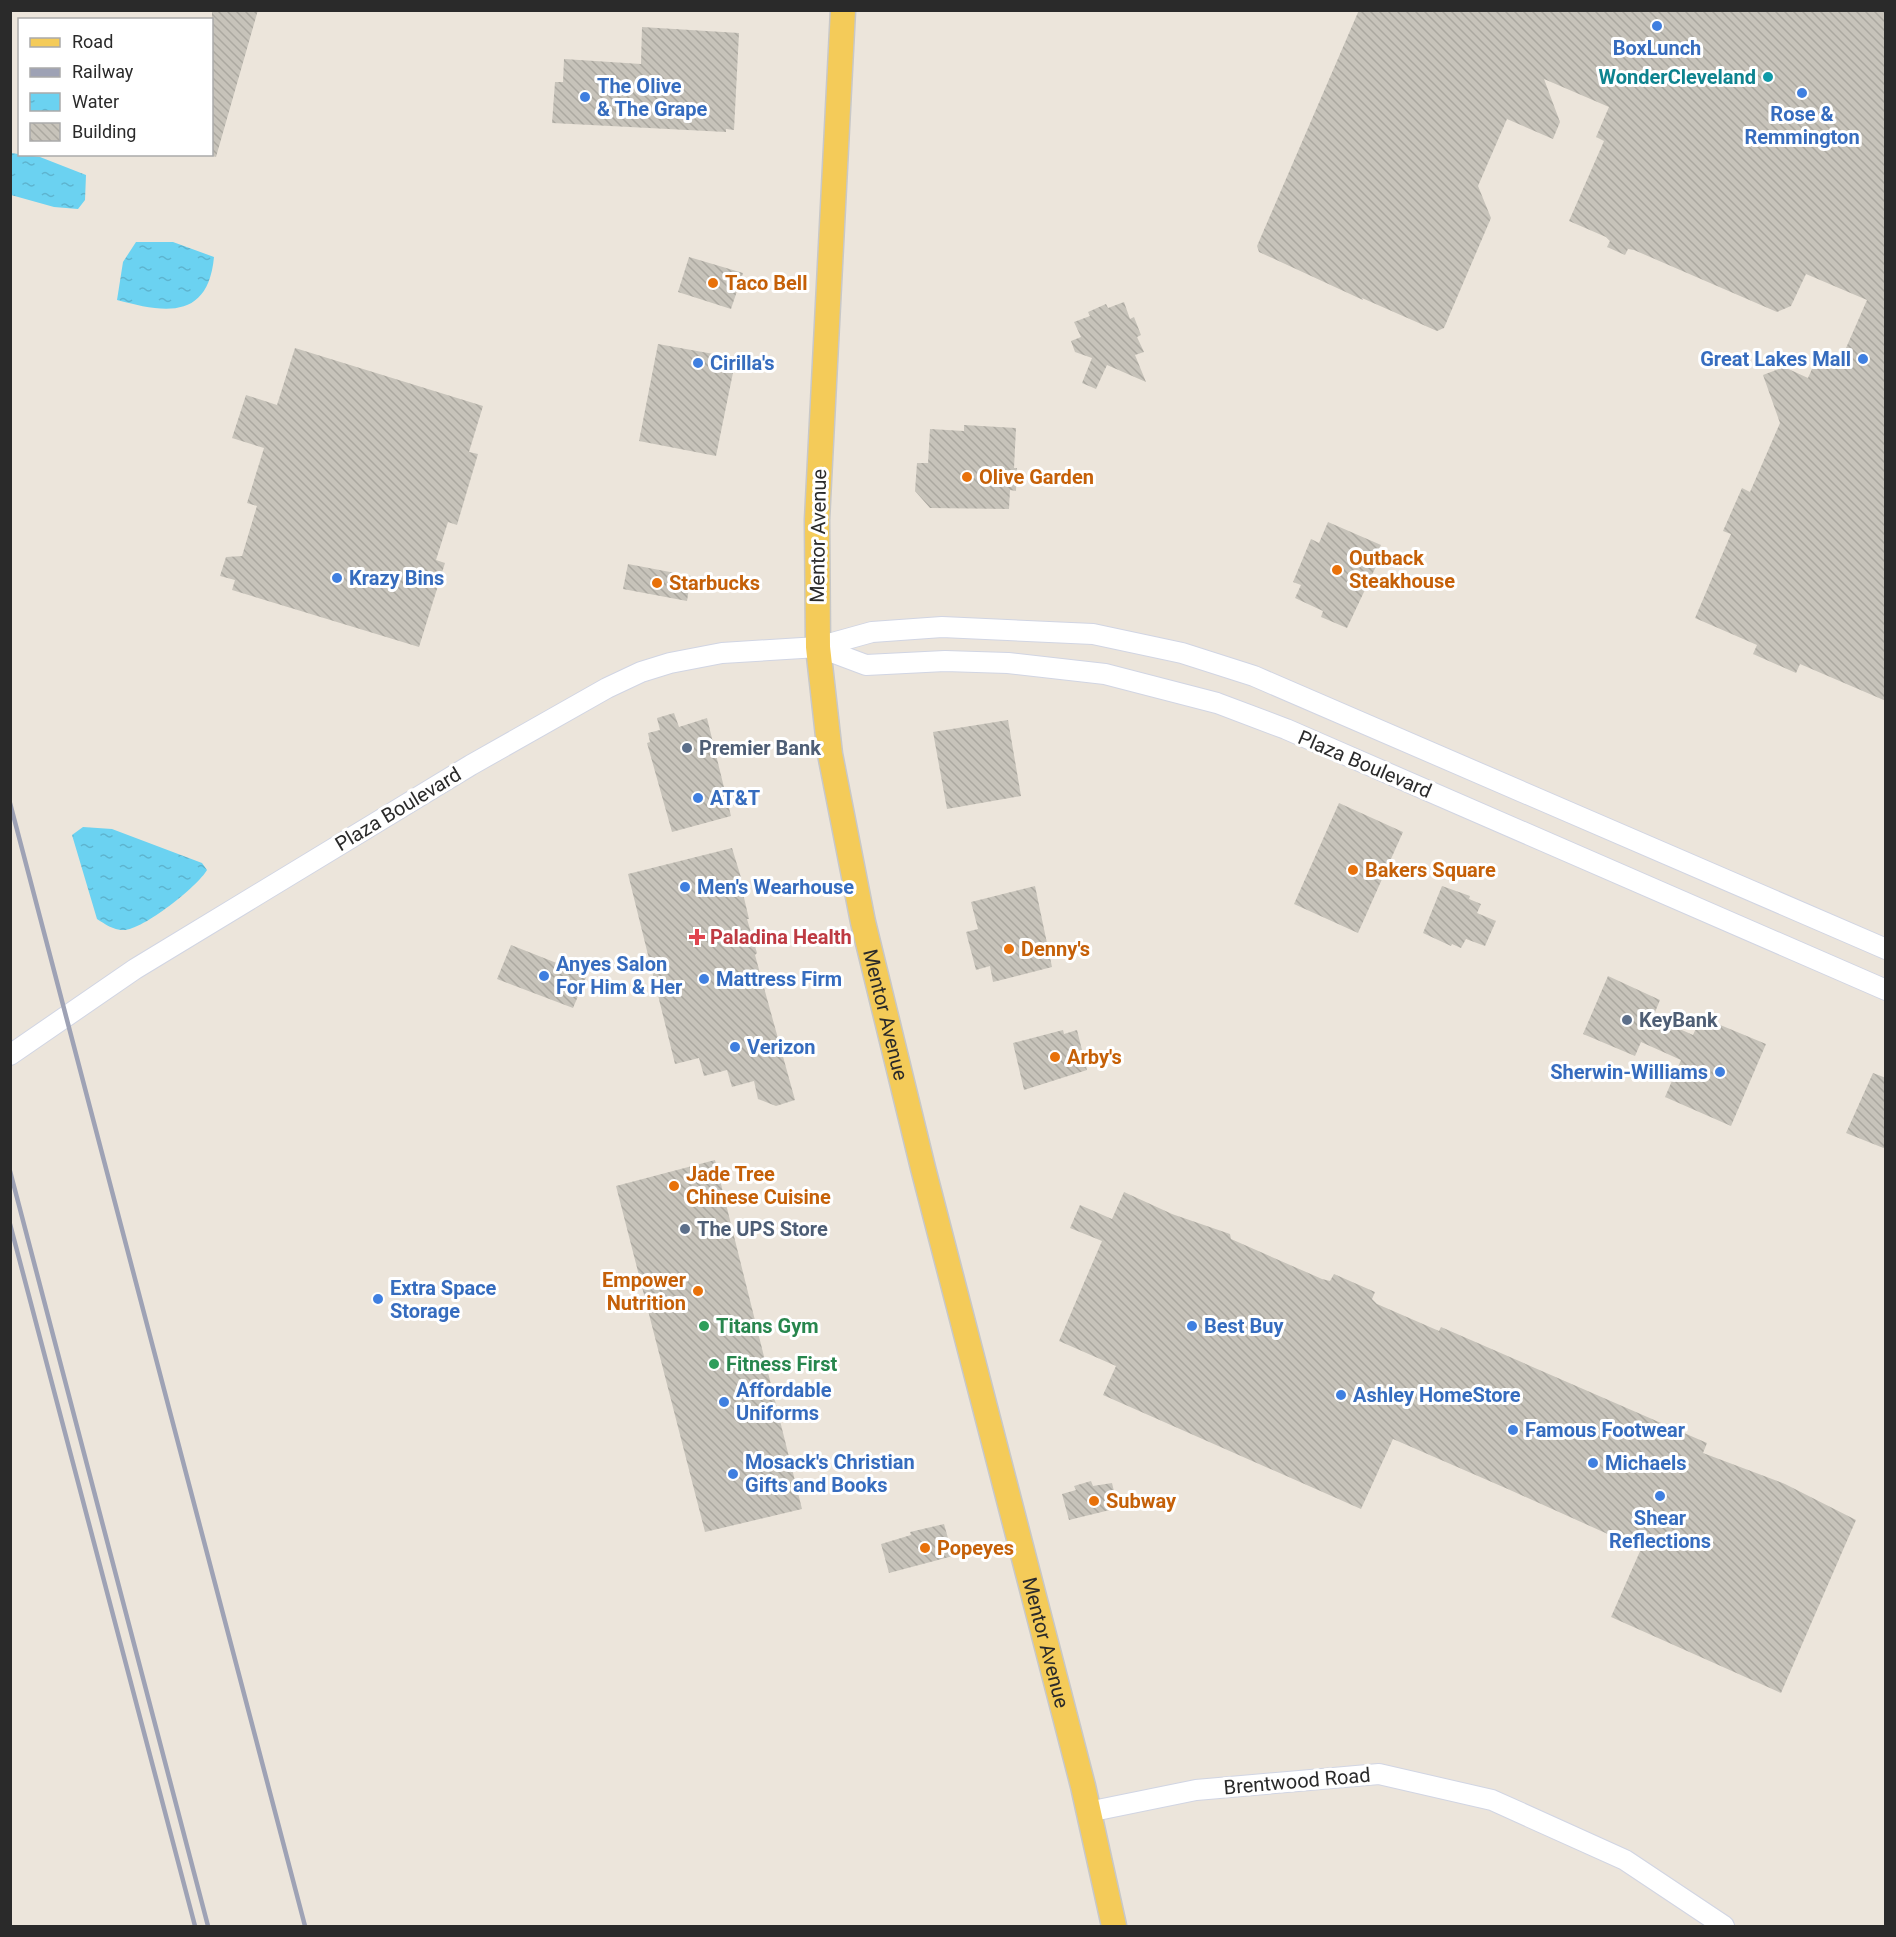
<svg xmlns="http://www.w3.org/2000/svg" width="1896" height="1937" font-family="Roboto,sans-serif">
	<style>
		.water { fill: url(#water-ripples) }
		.building { fill: url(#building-back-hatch) }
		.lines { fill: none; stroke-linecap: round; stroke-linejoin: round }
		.minor-casing { stroke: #d1d5e3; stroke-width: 22 }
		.major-casing { stroke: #c8c8c8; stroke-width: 27 }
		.minor { stroke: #fff; stroke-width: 20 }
		.major { stroke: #f4cb59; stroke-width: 24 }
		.rail { stroke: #9ea2b5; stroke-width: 4.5 }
		.shop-dot { fill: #3f7fe0; stroke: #fff; stroke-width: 2 }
		.culture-dot { fill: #0f9aa8; stroke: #fff; stroke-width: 2 }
		.food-dot { fill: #e8710a; stroke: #fff; stroke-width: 2 }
		.service-dot { fill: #5c6f8a; stroke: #fff; stroke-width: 2 }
		.health-dot { fill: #e0444e; stroke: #fff; stroke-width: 2 }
		.leisure-dot { fill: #2e9e5b; stroke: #fff; stroke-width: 2 }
		.labels { text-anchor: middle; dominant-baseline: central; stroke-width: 6; stroke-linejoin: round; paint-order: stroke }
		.shop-label { font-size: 20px; font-weight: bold; fill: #366cbe; stroke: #fff; text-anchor: start }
		.culture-label { font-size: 20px; font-weight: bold; fill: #0d838f; stroke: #fff; text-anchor: end }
		.food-label { font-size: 20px; font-weight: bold; fill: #c56008; stroke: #fff; text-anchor: start }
		.street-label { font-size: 20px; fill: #2a2a2a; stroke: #fff }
		.service-label { font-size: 20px; font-weight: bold; fill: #4e5e75; stroke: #fff; text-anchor: start }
		.health-label { font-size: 20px; font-weight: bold; fill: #be3a42; stroke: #fff; text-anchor: start }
		.leisure-label { font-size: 20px; font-weight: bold; fill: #27864d; stroke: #fff; text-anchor: start }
	</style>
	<defs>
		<pattern id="water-ripples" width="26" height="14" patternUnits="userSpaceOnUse" patternTransform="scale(1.5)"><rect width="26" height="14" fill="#6bd2f1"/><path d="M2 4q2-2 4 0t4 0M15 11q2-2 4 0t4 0" fill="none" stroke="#5db4cf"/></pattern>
		<pattern id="building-back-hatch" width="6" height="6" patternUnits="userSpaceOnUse" patternTransform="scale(1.5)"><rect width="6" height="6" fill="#c7c3ba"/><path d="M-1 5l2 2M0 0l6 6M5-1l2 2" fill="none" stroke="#aba8a0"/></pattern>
	</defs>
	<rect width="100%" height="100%" fill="#ece5db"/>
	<path class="water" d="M11,153L40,157L86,175L85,200L78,209L54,207L11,195Z
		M136,242H173L214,257C208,320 165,313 117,300L123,262Z
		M83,827L112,829L202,863L207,870C198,886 142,931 123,930C113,930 105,924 97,919L72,835Z"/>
	<path class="building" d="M212,10H258L216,157L212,156Z
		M1359,10H1886V701L1800,664L1796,673L1753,654L1757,645L1695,618L1731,534L1723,531L1742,488L1750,492L1780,423L1763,375L1784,367L1808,378L1818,355L1839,364L1867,300L1806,274L1791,306L1777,312L1634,250L1628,249L1625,255L1607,247L1610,241L1606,237L1569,221L1604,141L1596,137L1609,107L1544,79L1560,122L1553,139L1507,119L1478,186L1491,218L1444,328L1437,331L1362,298L1363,300L1259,252L1257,246Z
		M642,27L739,33L734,130L726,129V132L552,123L555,82H563L564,59L641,64Z
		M689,257L743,273L731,309L678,292Z
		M1124,302L1130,319L1134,317L1141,335L1137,337L1144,352L1135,355L1146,382L1107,365L1096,389L1082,383L1092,358L1075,352L1071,341L1081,337L1074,322L1090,316L1088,312L1106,304L1108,308Z
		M658,344L736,358L716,456L639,441Z
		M295,348L483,406L469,452L478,454L457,525L448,522L436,560L445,563L419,647L232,590L235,580L220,576L226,557L242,556L257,506L247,503L264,448L232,438L246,395L277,405Z
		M964,425L1016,428L1014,468H1017L1016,491L1010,490L1009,509L930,508L915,491L917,463H928L930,429L964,431Z
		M1328,522L1381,545L1375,558L1379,560L1347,628L1321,617L1323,611L1295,598L1301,585L1293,582L1311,539L1319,543Z
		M628,564L691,576L687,601L623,589Z
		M674,713L679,727L707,718L731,816L672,832L647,743L650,742L648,733L660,730L657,718Z
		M1008,720L1021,796L947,809L933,732Z
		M1339,803L1403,832L1358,933L1294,904Z
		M732,848L743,884L741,885L749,919H747L757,953L755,955L795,1100L776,1106L758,1099L754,1081L732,1087L727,1070L704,1076L699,1058L675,1064L628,874Z
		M1035,886L1052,967L993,982L990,966L976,970L966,932L978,929L971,902Z
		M1442,886L1470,896L1469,899L1481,904L1477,913L1496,921L1485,946L1466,939L1461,948L1452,944L1451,946L1423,933Z
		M511,945L587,975L573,1008L497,979Z
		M1608,976L1660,1000L1653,1017L1693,1035L1701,1017L1766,1044L1731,1126L1665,1097L1681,1060L1641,1042L1635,1056L1583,1034Z
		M1063,1030L1064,1034L1077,1030L1087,1070L1024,1090L1013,1043Z
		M1873,1073L1886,1078V1149L1846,1133Z
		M715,1160L802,1509L705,1532L616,1186Z
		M1124,1192L1172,1214L1230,1234L1231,1239L1322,1279L1330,1281L1334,1274L1375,1292L1372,1299L1377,1304L1439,1331L1441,1327L1707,1443L1703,1453L1785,1484L1856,1520L1781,1693L1611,1617L1641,1549L1510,1490L1393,1439L1361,1509L1103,1395L1116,1366L1059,1341L1102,1241L1070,1228L1080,1205L1112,1219Z
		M1091,1481L1093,1486L1112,1483L1118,1508L1069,1520L1062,1494L1076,1490L1074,1486Z
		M944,1524L953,1556L889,1573L881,1544L911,1535L910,1532Z"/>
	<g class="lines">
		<defs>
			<path id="minor" d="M818,647L866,665L945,661L1008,663L1105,674L1217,703L1286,729L1886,990
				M10,1055L135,969L471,765L607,688L641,672L670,663L722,653L818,647L872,632L942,627L1093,634L1182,653L1254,676L1886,949
				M1088,1812L1196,1790L1379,1774L1492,1800L1625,1860L1724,1926"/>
			<g id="major">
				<path id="s1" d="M843,10L817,520L818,647L830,754L863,922L923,1168L1083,1786L1114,1926"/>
			</g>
		</defs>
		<use href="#minor" class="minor-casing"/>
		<use href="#major" class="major-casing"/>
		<use href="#minor" class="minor"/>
		<use href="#major" class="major"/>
		<path class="rail" d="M10,803L305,1926
			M10,1171L208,1926
			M10,1224L195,1926"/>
	</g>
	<g class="shop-dot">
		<circle cx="1657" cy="26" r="6"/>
		<circle cx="1802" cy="93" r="6"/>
		<circle cx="585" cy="97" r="6"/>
		<circle cx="1863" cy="359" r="6"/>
		<circle cx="698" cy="363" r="6"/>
		<circle cx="337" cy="578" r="6"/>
		<circle cx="698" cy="798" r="6"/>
		<circle cx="685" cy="887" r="6"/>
		<circle cx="544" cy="976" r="6"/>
		<circle cx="704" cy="979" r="6"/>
		<circle cx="735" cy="1047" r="6"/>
		<circle cx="1720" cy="1072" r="6"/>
		<circle cx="378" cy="1299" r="6"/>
		<circle cx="1192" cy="1326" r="6"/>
		<circle cx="1341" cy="1395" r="6"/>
		<circle cx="724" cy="1402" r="6"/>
		<circle cx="1513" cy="1430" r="6"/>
		<circle cx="1593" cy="1463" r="6"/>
		<circle cx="733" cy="1474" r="6"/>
		<circle cx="1660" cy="1496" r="6"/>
	</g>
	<circle class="culture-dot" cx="1768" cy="77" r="6"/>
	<g class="food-dot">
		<circle cx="713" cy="283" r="6"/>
		<circle cx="967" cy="477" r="6"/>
		<circle cx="1337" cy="570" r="6"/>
		<circle cx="657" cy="583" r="6"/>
		<circle cx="1353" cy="870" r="6"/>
		<circle cx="1009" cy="949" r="6"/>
		<circle cx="1055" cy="1057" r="6"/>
		<circle cx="674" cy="1186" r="6"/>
		<circle cx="698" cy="1291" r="6"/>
		<circle cx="1094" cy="1501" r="6"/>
		<circle cx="925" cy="1548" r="6"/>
	</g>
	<g class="service-dot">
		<circle cx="687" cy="748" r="6"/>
		<circle cx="1627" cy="1020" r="6"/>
		<circle cx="685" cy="1229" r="6"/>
	</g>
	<path class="health-dot" d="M694 928h6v6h6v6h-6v6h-6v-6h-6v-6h6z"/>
	<g class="leisure-dot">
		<circle cx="704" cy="1326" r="6"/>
		<circle cx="714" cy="1364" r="6"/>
	</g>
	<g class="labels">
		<g class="shop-label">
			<text x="1657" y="48" text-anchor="middle">BoxLunch</text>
			<text x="597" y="86">The Olive<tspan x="597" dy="23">&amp; The Grape</tspan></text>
			<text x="1802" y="114" text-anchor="middle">Rose &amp;<tspan x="1802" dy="23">Remmington</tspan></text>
			<text x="1851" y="359" text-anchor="end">Great Lakes Mall</text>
			<text x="710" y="363">Cirilla's</text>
			<text x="349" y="578">Krazy Bins</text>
			<text x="710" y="798">AT&amp;T</text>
			<text x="697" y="887">Men's Wearhouse</text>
			<text x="556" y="964">Anyes Salon<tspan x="556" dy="23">For Him &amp; Her</tspan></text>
			<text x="716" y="979">Mattress Firm</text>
			<text x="747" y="1047">Verizon</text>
			<text x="1708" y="1072" text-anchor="end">Sherwin-Williams</text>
			<text x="390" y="1288">Extra Space<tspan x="390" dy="23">Storage</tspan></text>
			<text x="1204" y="1326">Best Buy</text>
			<text x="736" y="1390">Affordable<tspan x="736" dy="23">Uniforms</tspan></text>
			<text x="1353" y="1395">Ashley HomeStore</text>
			<text x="1525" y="1430">Famous Footwear</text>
			<text x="745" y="1462">Mosack's Christian<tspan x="745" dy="23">Gifts and Books</tspan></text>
			<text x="1605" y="1463">Michaels</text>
			<text x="1660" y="1518" text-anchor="middle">Shear<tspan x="1660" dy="23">Reflections</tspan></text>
		</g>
		<g class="culture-label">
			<text x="1756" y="77">WonderCleveland</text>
		</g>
		<g class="food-label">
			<text x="725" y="283">Taco Bell</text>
			<text x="979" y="477">Olive Garden</text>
			<text x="1349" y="558">Outback<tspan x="1349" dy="23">Steakhouse</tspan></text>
			<text x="669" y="583">Starbucks</text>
			<text x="1365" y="870">Bakers Square</text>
			<text x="1021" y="949">Denny's</text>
			<text x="1067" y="1057">Arby's</text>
			<text x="686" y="1174">Jade Tree<tspan x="686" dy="23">Chinese Cuisine</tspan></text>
			<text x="686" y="1280" text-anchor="end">Empower<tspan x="686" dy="23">Nutrition</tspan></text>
			<text x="1106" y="1501">Subway</text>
			<text x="937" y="1548">Popeyes</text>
		</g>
		<g class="street-label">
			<text transform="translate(818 536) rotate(-89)">Mentor Avenue</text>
			<text transform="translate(1365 764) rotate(23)">Plaza Boulevard</text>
			<text transform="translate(398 809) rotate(-31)">Plaza Boulevard</text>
			<text stroke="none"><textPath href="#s1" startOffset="1012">Mentor Avenue</textPath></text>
			<text stroke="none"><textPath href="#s1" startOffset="1660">Mentor Avenue</textPath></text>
			<text transform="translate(1297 1781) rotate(-5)">Brentwood Road</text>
		</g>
		<g class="service-label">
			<text x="699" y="748">Premier Bank</text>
			<text x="1639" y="1020">KeyBank</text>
			<text x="697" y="1229">The UPS Store</text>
		</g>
		<g class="health-label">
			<text x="710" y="937">Paladina Health</text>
		</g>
		<g class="leisure-label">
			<text x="716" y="1326">Titans Gym</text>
			<text x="726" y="1364">Fitness First</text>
		</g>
	</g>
	<rect width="1896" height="1937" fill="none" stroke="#2a2a2a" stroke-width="24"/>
	<rect x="18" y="18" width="195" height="138" fill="#ffffff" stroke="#aaaaaa" stroke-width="1.5"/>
	<rect x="30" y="38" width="30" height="9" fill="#f4cb59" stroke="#aaaaaa" stroke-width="1.5"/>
	<text x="72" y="48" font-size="18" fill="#2a2a2a">Road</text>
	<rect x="30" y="68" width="30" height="9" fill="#9ea2b5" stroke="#aaaaaa" stroke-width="1.5"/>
	<text x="72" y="78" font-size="18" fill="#2a2a2a">Railway</text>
	<rect x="30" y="93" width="30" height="18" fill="url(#water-ripples)" stroke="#aaaaaa" stroke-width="1.5"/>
	<text x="72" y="108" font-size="18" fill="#2a2a2a">Water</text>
	<rect x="30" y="123" width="30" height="18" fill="url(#building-back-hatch)" stroke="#aaaaaa" stroke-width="1.5"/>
	<text x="72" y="138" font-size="18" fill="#2a2a2a">Building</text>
</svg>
